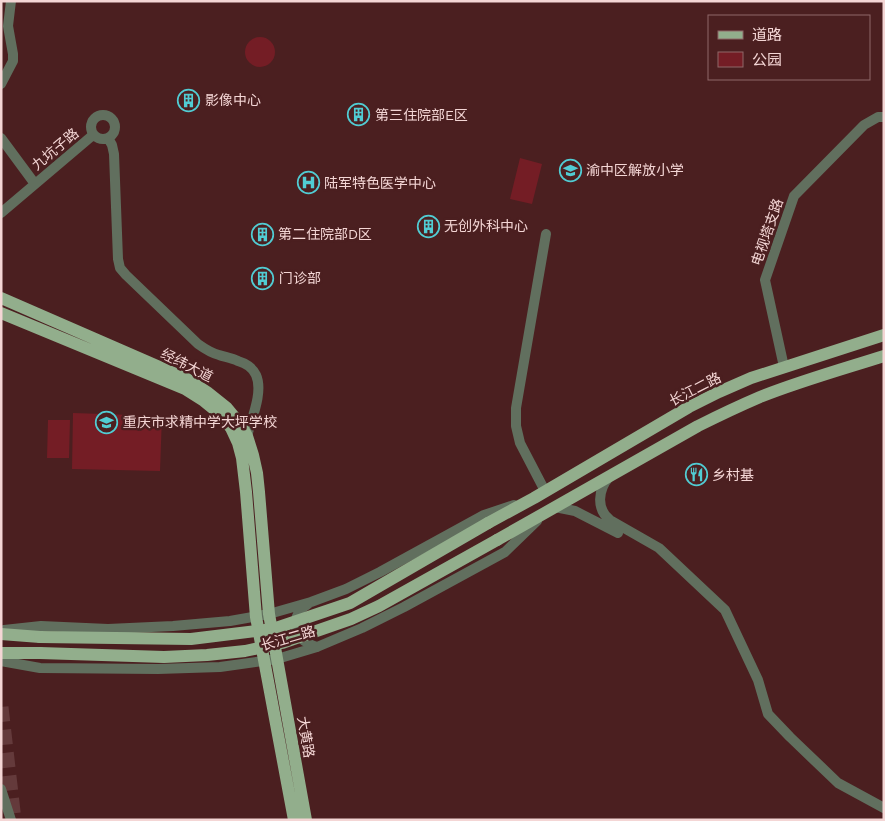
<svg xmlns="http://www.w3.org/2000/svg" width="885" height="821" font-family="'Work Sans','Noto Sans SC',sans-serif">
	<style>
		.green { fill: #741d25 }
		.lines { fill: none; stroke-linecap: round; stroke-linejoin: round }
		.highway-tunnel { stroke: #643a3b; stroke-width: 15; stroke-dasharray: 15 8; stroke-linecap: butt }
		.minor { stroke: #616f5e; stroke-width: 10 }
		.major { stroke: #92ae8c; stroke-width: 12 }
		.major-bridge { stroke: #92ae8c; stroke-width: 12 }
		.labels { text-anchor: middle; dominant-baseline: central; stroke-width: 5; stroke-linejoin: round; paint-order: stroke }
		.poi-label { font-size: 14px; fill: #f4d6d5; stroke: #4b1f20; text-anchor: start }
		.street-label { font-size: 14px; fill: #f4d6d5; stroke: #4b1f20 }
	</style>
	<rect width="100%" height="100%" fill="#4b1f20"/>
	<path class="green" d="M245 52a15 15 0 1 1 30 0a15 15 0 1 1-30 0Z
		M520,158L542,164L532,204L510,199Z
		M73,413L162,416L160,471L72,469Z
		M48,420H70L69,458H47Z"/>
	<g class="lines">
		<path class="highway-tunnel" d="M1,707L14,820"/>
		<path class="minor" d="M1,84L13,61V54L8,26L11,1
			M91 127a12 12 0 1 1 24 0a12 12 0 1 1-24 0Z
			M1,138L35,184
			M108,138L112,145L114,154L118,259L120,268L126,275L198,344C205,349 211,353 219,355C225,357 232,358 238,361C245,363 253,368 256,375C264,393 250,422 246,440
			M1,213L93,135
			M784,367L765,280L794,196L864,125L878,117H884
			M609,477C598,490 596,509 610,520L659,548L725,610L758,680L768,714L790,737L838,783L884,808
			M545,491L520,443L516,426V408L546,234
			M555,507L575,511L618,533
			M308,604C306,606 303,607 301,609C294,618 293,632 302,639C306,643 311,645 317,647
			M4,630L41,626L108,629L173,626L230,621L269,614L311,602L346,589L380,572L484,515L514,505
			M1,661L40,668L158,669L220,667L277,659L317,647L362,628L404,607L505,552L537,521
			M1,789L11,820"/>
		<path class="major" d="M1,298L187,379L207,392L227,408L241,425L247,436L253,455L257,473L259,492L269,614L306,820
			M1,313L185,389L204,401L220,414L231,428L238,443L242,458L246,492L256,617L294,820
			M488,523L534,498L689,407L719,392L751,378L884,335
			M497,540L698,426C718,416 739,406 760,397C800,381 843,369 884,356
			M1,634L40,637
			M1,653H40"/>
		<path class="major-bridge" d="M40,637L191,639L273,629L350,603L488,523
			M40,653L164,657L207,655L245,651L282,643L351,619L379,606L497,540"/>
	</g>
	<defs>
		<symbol id="building-ring" viewBox="-11 -11 22 22"><circle r="9.5" fill="#4b1f20" stroke="#51ccd3" stroke-width="1.5"/><path d="M-4-6H4V6H1V3H-1V6H-4ZM-2.5-4.3h1.7v1.8h-1.7ZM.8-4.3h1.7v1.8H.8ZM-2.5-1h1.7V.8h-1.7ZM.8-1h1.7V.8H.8Z" fill="#51ccd3"/></symbol>
		<symbol id="school-ring" viewBox="-11 -11 22 22"><circle r="9.5" fill="#4b1f20" stroke="#51ccd3" stroke-width="1.5"/><path d="M0-5L7-2L0 1L-7-2ZM-4 1L0 2.5L4 1V4Q0 6-4 4Z" fill="#51ccd3"/></symbol>
		<symbol id="hospital-ring" viewBox="-11 -11 22 22"><circle r="9.5" fill="#4b1f20" stroke="#51ccd3" stroke-width="1.5"/><path d="M-5-5h3v3.5h4V-5h3V5h-3V1.5h-4V5h-3Z" fill="#51ccd3"/></symbol>
		<symbol id="restaurant-ring" viewBox="-11 -11 22 22"><circle r="9.5" fill="#4b1f20" stroke="#51ccd3" stroke-width="1.5"/><path d="M-5-6h1v4h1v-4h1v4h1v-4h1v5L-1.5 .5V6h-2V.5L-5-1ZM5-6V6H3V1.5H1.5Q1.5-4 5-6Z" fill="#51ccd3"/></symbol>
	</defs>
	<g fill-rule="evenodd">
		<use href="#building-ring" x="176" y="88" width="25" height="25"/>
		<use href="#building-ring" x="346" y="102" width="25" height="25"/>
		<use href="#school-ring" x="558" y="158" width="25" height="25"/>
		<use href="#hospital-ring" x="296" y="170" width="25" height="25"/>
		<use href="#building-ring" x="416" y="214" width="25" height="25"/>
		<use href="#building-ring" x="250" y="222" width="25" height="25"/>
		<use href="#building-ring" x="250" y="266" width="25" height="25"/>
		<use href="#school-ring" x="94" y="410" width="25" height="25"/>
		<use href="#restaurant-ring" x="684" y="462" width="25" height="25"/>
	</g>
	<g class="labels">
		<g class="poi-label">
			<text x="205" y="100">影像中心</text>
			<text x="375" y="115">第三住院部E区</text>
			<text x="586" y="170">渝中区解放小学</text>
			<text x="324" y="183">陆军特色医学中心</text>
			<text x="444" y="226">无创外科中心</text>
			<text x="278" y="234">第二住院部D区</text>
			<text x="279" y="278">门诊部</text>
			<text x="123" y="422">重庆市求精中学大坪学校</text>
			<text x="712" y="475">乡村基</text>
		</g>
		<g class="street-label">
			<text transform="translate(55 149) rotate(-40)">九坑子路</text>
			<text transform="translate(767 232) rotate(-71)">电视塔支路</text>
			<text transform="translate(187 365) rotate(27)">经纬大道</text>
			<text transform="translate(695 389) rotate(-27)">长江二路</text>
			<text transform="translate(288 638) rotate(-16)">长江二路</text>
			<text transform="translate(306 737) rotate(80)">大黄路</text>
		</g>
	</g>
	<rect width="885" height="821" fill="none" stroke="#f4d6d5" stroke-width="5"/>
	<rect x="708" y="15" width="162" height="65" fill="#4b1f20" stroke="#8f6868"/>
	<rect x="718" y="31" width="25" height="8" fill="#92ae8c" stroke="#8f6868"/>
	<text x="752" y="40" font-size="15" fill="#f4d6d5">道路</text>
	<rect x="718" y="52" width="25" height="15" fill="#741d25" stroke="#8f6868"/>
	<text x="752" y="65" font-size="15" fill="#f4d6d5">公园</text>
</svg>
